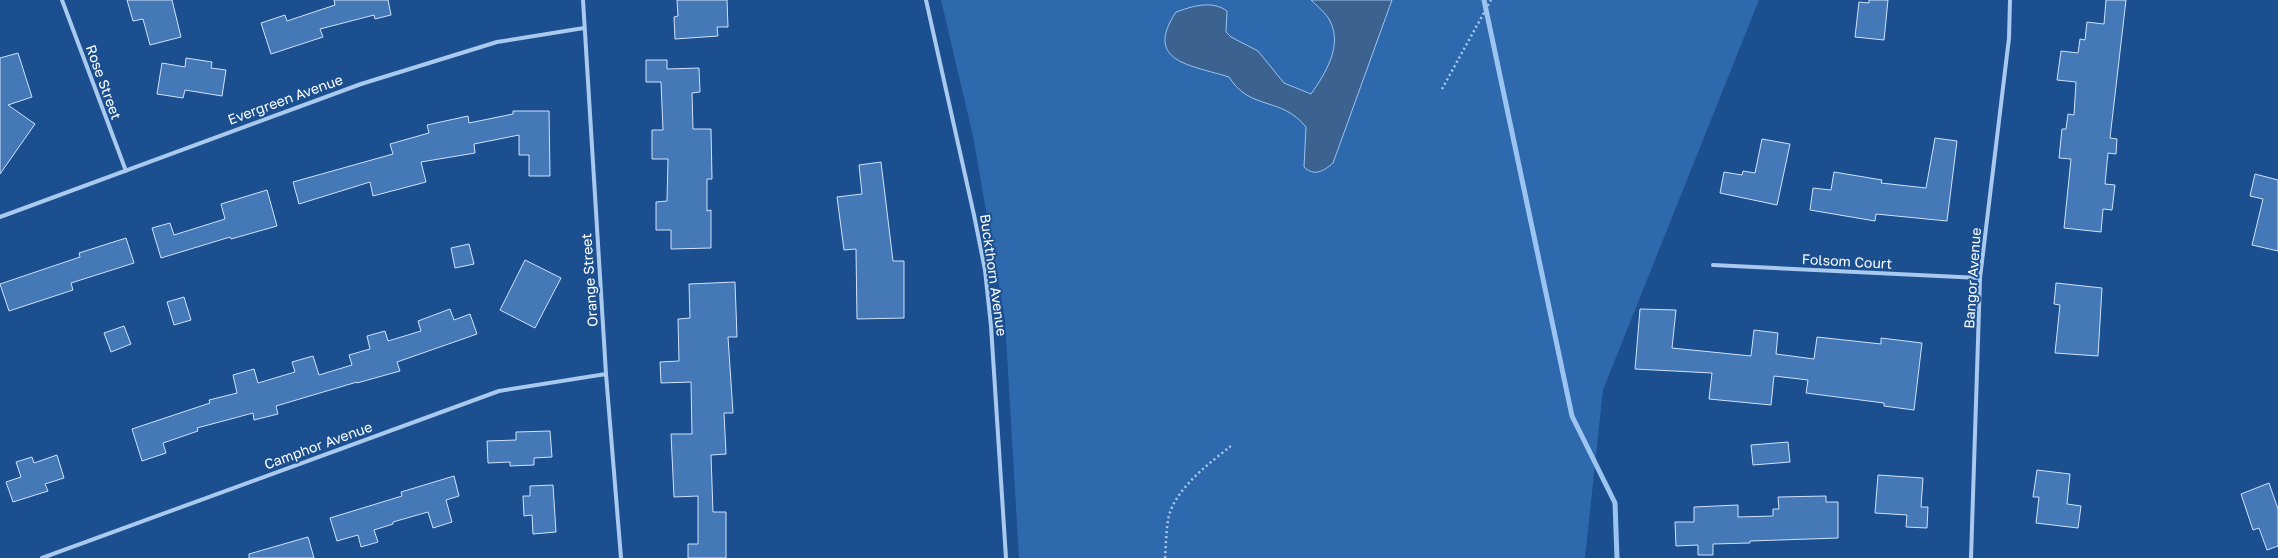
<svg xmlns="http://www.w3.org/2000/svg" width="2278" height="558" font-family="'Golos Text',sans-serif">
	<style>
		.green { fill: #2e69ad }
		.water { fill: #3c6290; stroke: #9cc4f0 }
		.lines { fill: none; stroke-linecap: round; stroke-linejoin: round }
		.stream { stroke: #9cc4f0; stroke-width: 5 }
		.building { fill: #4478b7; stroke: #cfe3fa }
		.path { stroke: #a9c9ee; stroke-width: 2.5; stroke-dasharray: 2 3; stroke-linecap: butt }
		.minor { stroke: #a9c9ee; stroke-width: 4 }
		.labels { text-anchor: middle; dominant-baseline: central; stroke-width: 4; stroke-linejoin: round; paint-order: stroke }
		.street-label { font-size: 14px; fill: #fff; stroke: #1b4f8f }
	</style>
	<rect width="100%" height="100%" fill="#1b4f8f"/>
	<path class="green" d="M941,0H1759L1603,390L1585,558H1019L1005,320L973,136Z"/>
	<path class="water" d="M1311,0H1392L1333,163C1324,171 1314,177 1304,167L1306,127C1281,96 1250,111 1229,77C1191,65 1143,62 1176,12C1193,6 1212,0 1227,11L1226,32L1231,37L1258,51L1284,83L1311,94C1325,74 1343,46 1330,21C1326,13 1317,6 1311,0Z"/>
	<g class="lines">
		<path class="stream" d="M1484,0L1572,416L1615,503L1617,558"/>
	</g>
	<path class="building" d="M127,0H172L181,37L150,45L143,19L133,21Z
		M334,0H388L391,15L375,19L374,15L320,29L323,37L271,54L261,23L285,15L287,21L335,5Z
		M677,0H727L728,27H717L718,36L675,39L674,17L678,16Z
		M1869,0H1888L1884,40L1855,37L1859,2L1869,3Z
		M2106,0H2126L2110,138L2117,139L2116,154L2108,153L2105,184L2115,185L2112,210L2103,209L2101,232L2064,228L2071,159L2059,158L2062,129H2066L2068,114L2074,115L2076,82L2057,80L2061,51L2078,53L2080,39L2085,40L2087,22L2104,24Z
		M18,53L32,97L8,105L35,124L0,174V58Z
		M186,58L212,62L211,68L226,70L222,96L185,90L183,98L157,94L162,63L185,67Z
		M646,60H667V69L699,68L700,92L692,93L693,129H711L712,179H707V211L711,210V248L671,249V230H656V202L667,201L668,159H652V130H663L661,82H646Z
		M513,111H549L550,176H529V155H519V135L474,144L475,153L421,162L426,182L373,196L370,182L299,204L293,182L393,154L390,144L429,133L427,125L468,116L469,123L513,114Z
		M1935,138L1957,141L1947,221L1876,214L1875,221L1810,210L1813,188L1831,190L1834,172L1882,180L1881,183L1926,188Z
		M1762,139L1790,144L1777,205L1720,193L1724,172L1742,175L1743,171L1755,173Z
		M881,162L893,261H904V318L857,319L856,249L844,250L837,197L862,194L859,165Z
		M2255,174L2278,180V251L2252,245L2263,199L2250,196Z
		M267,190L277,226L231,239L230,237L161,258L152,228L170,223L174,235L225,219L221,204Z
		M126,238L134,263L71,283L73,290L9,311L0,284L80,257L79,253Z
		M469,244L474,264L455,268L451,248Z
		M525,260L561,278L535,328L500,310Z
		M735,282L737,337H728L733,413H724L726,454L711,455L713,512H726V558H688V544H698V496L674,497L671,434H692L691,382L661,383L660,362L679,361L678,319L690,318L689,284Z
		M2056,283L2102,288L2098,356L2055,353L2060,305L2054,304Z
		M184,297L191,320L174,325L167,302Z
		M450,309L454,320L470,314L477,334L397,362L400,371L357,383V382L276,406L278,414L254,420L253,413L197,428L198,431L163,443L166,453L142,461L132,429L210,403L209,400L237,393L233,375L254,369L258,383L295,372L292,362L313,356L319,375L352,365L349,355L370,349L367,336L385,331L388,341L421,331L418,321Z
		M1640,309L1676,310L1672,348L1751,356L1754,330L1778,333L1776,354L1814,359L1817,337L1881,344V338L1922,343L1914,410L1884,406V403L1806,393L1808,380L1774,376L1771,405L1709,399L1712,373L1635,369Z
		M124,326L131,344L111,352L104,333Z
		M550,431L552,457L534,458V465L510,466V462L488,463L487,441L516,440V432Z
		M1788,442L1790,462L1753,465L1751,445Z
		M57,455L64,478L45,484L48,491L13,502L6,482L21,477L16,462L32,457L34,463Z
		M2037,470L2070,474L2067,504L2081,506L2078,528L2036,523L2039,497H2033Z
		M1878,475L1923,478L1921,507H1928L1927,528L1906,527L1907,515L1875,513Z
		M454,476L459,496L446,500L452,522L433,528L428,512L393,522V524L374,530L378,542L361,547L358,535L337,541L330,518L402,496L401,492Z
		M2269,483L2278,509V546L2267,550L2259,528L2253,530L2241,494Z
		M553,485L556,532L533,534L532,515L524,516L523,496H530V486Z
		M1826,496V502H1838V538L1750,541V543L1713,544V555H1698V545L1676,546L1675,522H1694V507L1738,505V517L1773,516V509H1779L1778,497Z
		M308,537L314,558H249V554Z"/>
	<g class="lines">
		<path class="path" d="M1442,89L1491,0
			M1165,558C1166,544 1166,529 1169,515C1178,486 1210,463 1232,445"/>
		<path class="minor" d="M62,0L126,171
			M583,0L606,374L621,558
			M926,0L974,215L985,270L991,326L1006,558
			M0,217L361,84L497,42L584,28
			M1713,265L1980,278
			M42,558L499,391L606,374
			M1971,558L1980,278L2009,38L2010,0"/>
	</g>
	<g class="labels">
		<g class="street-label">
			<text transform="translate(104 82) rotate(70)">Rose Street</text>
			<text transform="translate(285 99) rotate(-20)">Evergreen Avenue</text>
			<text transform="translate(1847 261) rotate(3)">Folsom Court</text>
			<text transform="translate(994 275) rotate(82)">Buckthorn Avenue</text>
			<text transform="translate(1972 278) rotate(-86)">Bangor Avenue</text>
			<text transform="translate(589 280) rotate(-94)">Orange Street</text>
			<text transform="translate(318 445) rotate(-20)">Camphor Avenue</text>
		</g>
	</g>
</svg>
